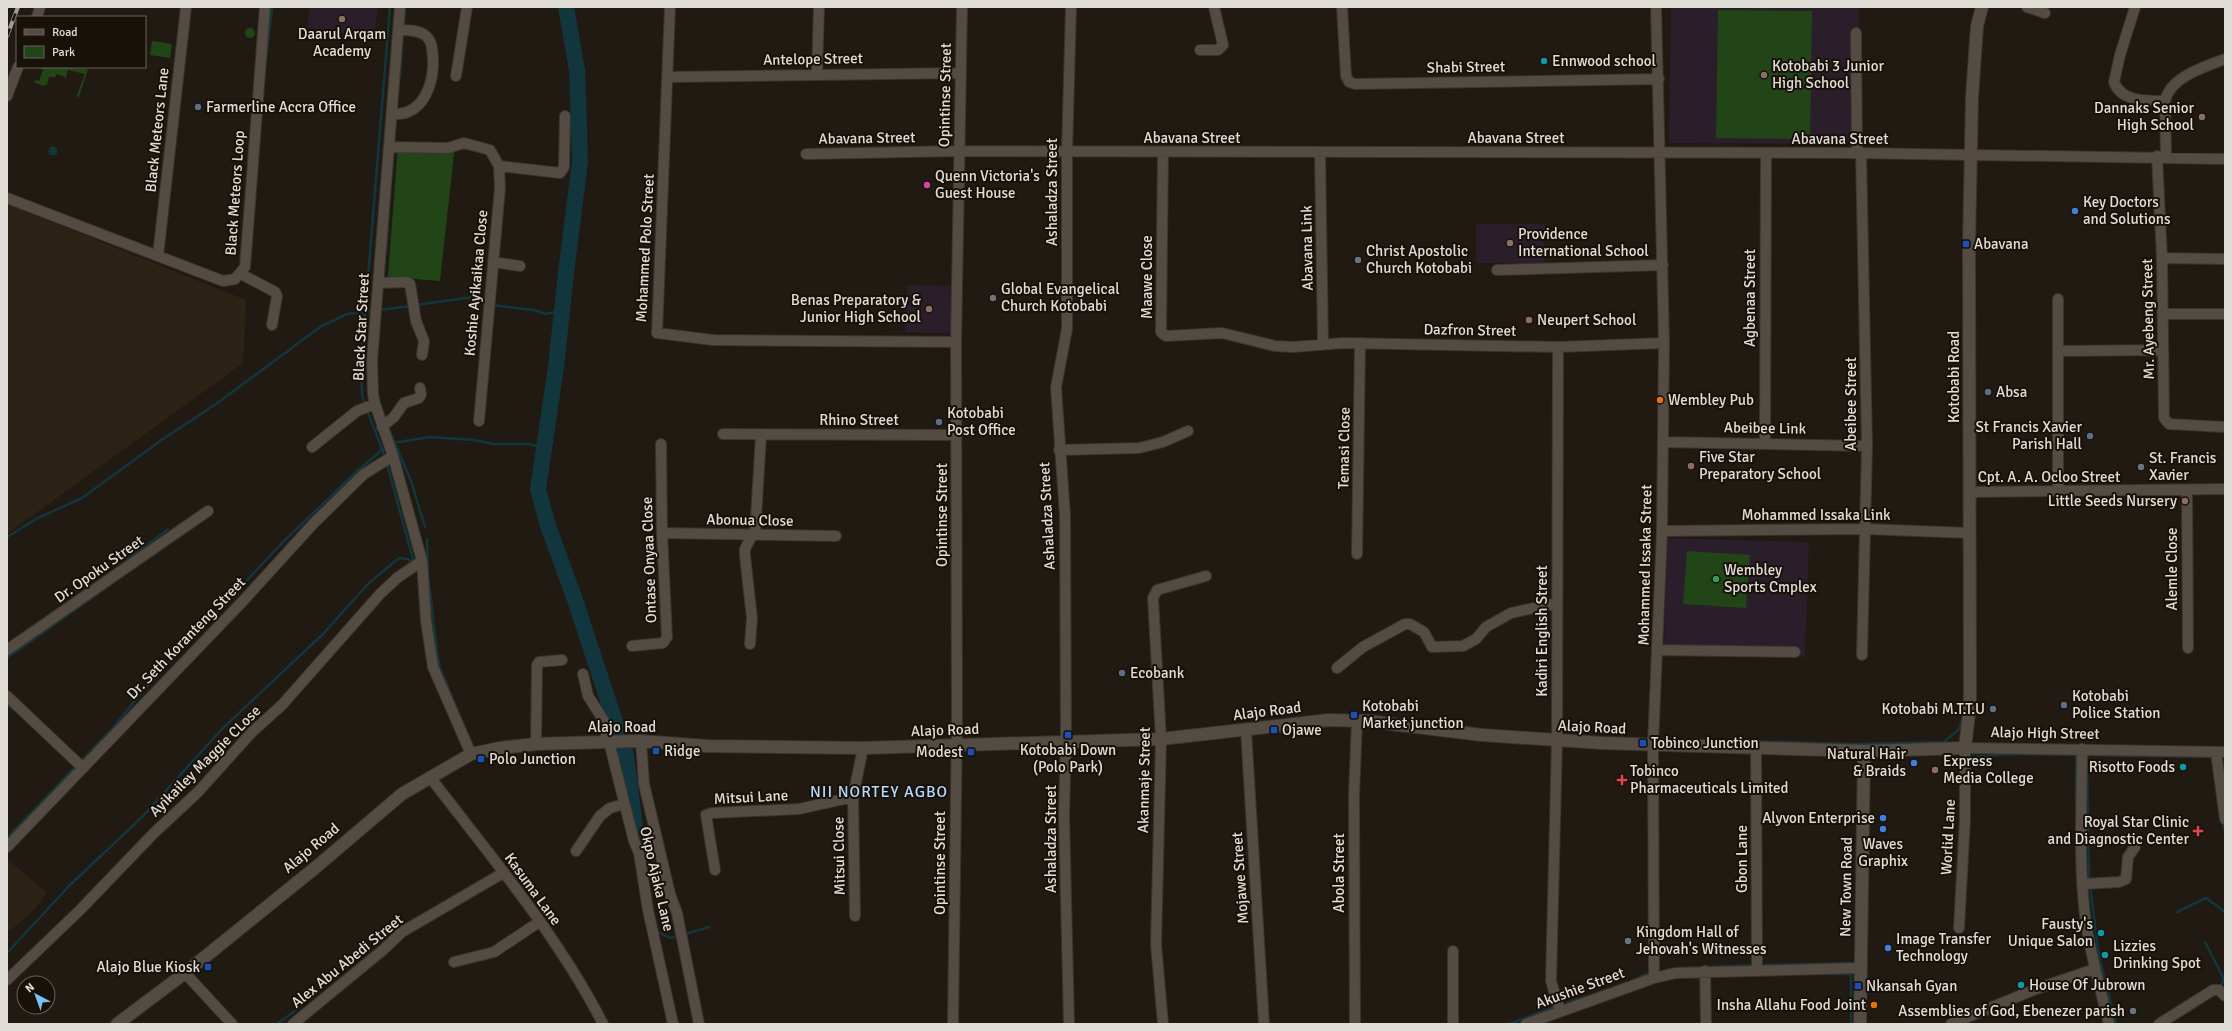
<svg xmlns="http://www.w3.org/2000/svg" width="2232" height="1031" font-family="Signika,sans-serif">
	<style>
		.built { fill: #2d2216 }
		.education { fill: #2a1e2b }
		.green { fill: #224518 }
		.water { fill: #11363e }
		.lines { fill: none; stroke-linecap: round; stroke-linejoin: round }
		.stream { stroke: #11363e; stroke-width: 2.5 }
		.river { stroke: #11363e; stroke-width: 16 }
		.minor-casing { stroke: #393531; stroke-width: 12 }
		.tertiary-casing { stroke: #393531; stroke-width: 14 }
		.minor { stroke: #544c43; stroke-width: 10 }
		.tertiary { stroke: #544c43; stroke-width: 12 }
		.rail-casing { stroke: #a09b95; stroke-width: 4 }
		.rail { stroke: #18110a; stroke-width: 2.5; stroke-dasharray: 8; stroke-linecap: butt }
		.education-dot { fill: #8d6e63; stroke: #18110a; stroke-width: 1.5 }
		.culture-dot { fill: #0f9aa8; stroke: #18110a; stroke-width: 1.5 }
		.service-dot { fill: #5c6f8a; stroke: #18110a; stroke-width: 1.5 }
		.hotel-dot { fill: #d1479c; stroke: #18110a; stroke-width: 1.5 }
		.shop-dot { fill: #3f7fe0; stroke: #18110a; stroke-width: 1.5 }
		.transit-dot { fill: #1a4fb4; stroke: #18110a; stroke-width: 1.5 }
		.worship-dot { fill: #6b7280; stroke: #18110a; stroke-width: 1.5 }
		.food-dot { fill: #e8710a; stroke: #18110a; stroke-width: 1.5 }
		.leisure-dot { fill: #2e9e5b; stroke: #18110a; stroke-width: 1.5 }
		.health-dot { fill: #e0444e; stroke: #18110a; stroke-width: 1.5 }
		.labels { text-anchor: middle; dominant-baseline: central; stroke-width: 4; stroke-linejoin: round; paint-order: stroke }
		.poi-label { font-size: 15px; fill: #e0dcd6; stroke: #18110a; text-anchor: start }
		.street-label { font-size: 15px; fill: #e0dcd6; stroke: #18110a }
		.neighbourhood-label { font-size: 16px; letter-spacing: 1px; fill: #b6dbfc; stroke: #18110a }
	</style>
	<rect width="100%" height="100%" fill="#211a13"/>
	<path class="built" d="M7,204L246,300L243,363L7,534Z
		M7,859L47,893L35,909L10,931L7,928Z"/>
	<path class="education" d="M310,7H378L374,38L307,28Z
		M1671,7H1859L1857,144L1669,143Z
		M1476,224H1545L1544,263H1476Z
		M907,285L952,286L951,333L905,332Z
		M1667,538L1809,542L1805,657L1664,653Z"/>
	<path class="green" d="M1718,10L1812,11L1810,139L1716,138Z
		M245 33a5 5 0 1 1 10 0a5 5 0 1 1-10 0Z
		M152,41L172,44L170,58L150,55Z
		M40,67L88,69L78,99L77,95L85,74L68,70L65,80V77L57,74L55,77H49L47,84L44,86L34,82L35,80L39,81L43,70Z
		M398,144L455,145L440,281L388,277Z
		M1687,551L1750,555L1746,608L1683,604Z"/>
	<path class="water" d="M48.5 151a4.5 4.5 0 1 1 9 0a4.5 4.5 0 1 1-9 0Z"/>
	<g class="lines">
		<path class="stream" d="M404,28L405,7
			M265,68L272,7
			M400,76L403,33
			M392,172L393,155
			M386,252L389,209
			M416,305L480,296L486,301
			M491,305L534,310L546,314L563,310
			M378,310L411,306
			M365,405L362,395L361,363L390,7
			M367,410L385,457
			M389,429L411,481L425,527
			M392,443L430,437L474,440L494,444H528L545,448
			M387,464L414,563
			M7,537L36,519L82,498L160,441L216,404L320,327L347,314L373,311
			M427,539L428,574L437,653L440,668L472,745
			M118,567L168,529
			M7,658L144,561
			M7,704L20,715
			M1963,709L1964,696
			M1714,740L1851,744L1944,742L1959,729L1963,718
			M505,742L517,740
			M2076,755V803
			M2085,755L2214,757
			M2087,755L2089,881
			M1971,757L2013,754L2080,755
			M80,759L81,761L113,728L140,694L281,544L356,472L383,449
			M2222,821L2225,832
			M7,838L76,766L75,765
			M2090,886L2099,956L2116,1024
			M2177,912L2206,898L2225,912
			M656,931L670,938L678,936
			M686,934L709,927
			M2205,942L2224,979L2220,988
			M2085,945L2090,968
			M7,953L69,886L143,816L222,729L323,634L368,584L399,558L408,559L414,564
			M1763,965L1851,963V967
			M1679,968L1753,965
			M1668,969H1674
			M1851,972V1024
			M1827,974H1851
			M1631,981L1647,974
			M1567,1003L1598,993
			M277,1024L299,1008
			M1509,1024L1552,1008"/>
		<path class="river" d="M566,7L577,70L580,161L566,273L556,367L538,489L548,526L573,594L626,755L637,843"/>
		<defs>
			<path id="minor" d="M400,7L372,361L373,394L375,404L393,456L422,561L426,621L433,667L471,754
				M670,7L657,333L713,340L956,342
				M1342,7L1346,76L1349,82L1355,84L1659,79
				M2027,7L2045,13
				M2135,7L2120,55L2114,82C2121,102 2147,101 2165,101L2166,157
				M37,17L40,7
				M1856,33L1857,153
				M1200,50H1218L1223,45L1214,7
				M817,74L819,7
				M456,76L467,7
				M668,77L959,73
				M7,96L18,67
				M2165,101C2170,77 2204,67 2225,59
				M393,114C423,116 434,84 433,59C432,51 433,42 426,36C419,30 408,30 399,30
				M390,147L448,148L464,143L490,150L499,166L500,188L479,421
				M1163,153L1161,332L1166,336L1222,333L1275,346L1293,347L1343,343L1558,347L1664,343
				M1320,153L1323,343
				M1861,153L1867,446L1862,655
				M806,154L959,151L1857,153L2225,159
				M2157,156L2162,258L2164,418L2169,424L2225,427
				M499,166L560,173L564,167L565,116
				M7,198L223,281L235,279L245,267L265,7
				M158,256L186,7
				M2162,258L2225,259
				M493,262L520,266
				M1497,270L1663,265
				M241,274L275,292L277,296L272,325
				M379,283L407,282L410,284L416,321L424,341L422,355
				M2164,314H2225
				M1558,347L1557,741L1551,981L1560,1011
				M2059,351L2162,350
				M382,427L394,417L404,403L419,398L421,395L420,388
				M723,434L957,435
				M1663,442L1867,446
				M1765,443L1766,154
				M312,447L357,411L375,404
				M1059,450L1139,448L1163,442L1188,431
				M2187,490L2188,648
				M2058,491V299
				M1969,492L2225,489
				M1662,531L1865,529L1970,533
				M662,533L836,536
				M755,535L761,435
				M1357,554L1360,343
				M750,644L752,618L745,556V549L752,535
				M632,646L663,643L667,637L662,533L661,444
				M7,650L208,511
				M1658,650L1795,652
				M1337,668L1363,647L1405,624H1410L1424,632L1432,647L1463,646L1476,639L1486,627L1511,613L1557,603
				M583,674L588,696L604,721L607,742
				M7,696L83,768
				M1246,730L1264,1024
				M641,741L644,784L670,894L677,913L699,1024
				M609,742L634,841L639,853L648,910L673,1024
				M536,744L537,665L539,662L562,660
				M1756,748L1757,970
				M2082,749C2082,807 2078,866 2086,923C2091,957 2101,991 2109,1024
				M2216,752L2225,819
				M430,777C489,854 559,937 603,1024
				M7,847L243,601L314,523L364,474L393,456
				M576,851L600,816L610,808L624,804
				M715,870L706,815L712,813L799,809L853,797
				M2082,884L2119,882L2126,879L2128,857L2135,847
				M855,916L853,797L863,748
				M1959,928L1965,819V748L2225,752
				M454,962L494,952L539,922
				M1705,971L1706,1024
				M185,973L232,1024
				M1654,978L1653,745L1662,531L1664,343L1656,7
				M7,980L80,910L154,833L198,792L252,732L282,705L380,594L397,578L422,561
				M293,1024L383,950L402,932L503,873
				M953,1024L957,719L956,342L962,7
				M1069,1024L1064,814L1066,741L1065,516L1056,387L1067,329V152L1071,7
				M1163,1024L1156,944L1161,739L1153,598L1157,590L1206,576
				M1355,1024L1354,795L1357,721
				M1453,1024V951
				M1526,1024L1654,978L1676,973L1860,968
				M1951,1024L2036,989L2095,969
				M2159,1024L2213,990H2219L2225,996"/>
			<path id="tertiary" d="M117,1024L185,973L315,868L402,794L471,754L500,748L536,744L639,741L707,746L863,748L1161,739L1329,720L1367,721L1482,735L1602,743L1864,751L1965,748L1970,704L1969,242L1972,97L1977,26L1982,7
				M1860,1024L1864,751"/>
		</defs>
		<use href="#minor" class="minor-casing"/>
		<use href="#tertiary" class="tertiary-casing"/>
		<use href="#minor" class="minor"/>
		<use href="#tertiary" class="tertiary"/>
		<defs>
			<path id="rail" d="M7,36L18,7"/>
		</defs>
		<use href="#rail" class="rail-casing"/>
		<use href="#rail" class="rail"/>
	</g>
	<g class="education-dot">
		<circle cx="342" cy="19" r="4"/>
		<circle cx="1764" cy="75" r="4"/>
		<circle cx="2202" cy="117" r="4"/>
		<circle cx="1510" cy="243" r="4"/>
		<circle cx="929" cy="309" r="4"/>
		<circle cx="1529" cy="320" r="4"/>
		<circle cx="1691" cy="466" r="4"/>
		<circle cx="2185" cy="501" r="4"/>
		<circle cx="1935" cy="770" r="4"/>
	</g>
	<g class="culture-dot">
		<circle cx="1544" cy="61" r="4"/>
		<circle cx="2183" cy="767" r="4"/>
		<circle cx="2101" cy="933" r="4"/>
		<circle cx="2105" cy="955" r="4"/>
		<circle cx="2021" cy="985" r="4"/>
	</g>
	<g class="service-dot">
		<circle cx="198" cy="107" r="4"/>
		<circle cx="1988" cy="392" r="4"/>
		<circle cx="939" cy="422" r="4"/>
		<circle cx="2090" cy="436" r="4"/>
		<circle cx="1122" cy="673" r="4"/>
		<circle cx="2064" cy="705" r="4"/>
		<circle cx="1993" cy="709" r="4"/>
	</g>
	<circle class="hotel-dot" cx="927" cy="185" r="4"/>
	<g class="shop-dot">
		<circle cx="2075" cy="211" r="4"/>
		<circle cx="1914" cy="763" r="4"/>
		<circle cx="1883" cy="818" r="4"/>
		<circle cx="1883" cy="829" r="4"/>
		<circle cx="1888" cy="948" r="4"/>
	</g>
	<g class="transit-dot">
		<rect x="1962" y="240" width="8" height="8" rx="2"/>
		<rect x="1350" y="711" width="8" height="8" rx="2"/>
		<rect x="1270" y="726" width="8" height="8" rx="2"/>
		<rect x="1064" y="731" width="8" height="8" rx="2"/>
		<rect x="1639" y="739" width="8" height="8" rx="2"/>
		<rect x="652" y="747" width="8" height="8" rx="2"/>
		<rect x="967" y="748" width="8" height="8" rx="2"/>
		<rect x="477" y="755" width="8" height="8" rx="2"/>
		<rect x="204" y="963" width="8" height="8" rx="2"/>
		<rect x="1854" y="982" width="8" height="8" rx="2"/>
	</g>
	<g class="worship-dot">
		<circle cx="1358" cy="260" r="4"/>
		<circle cx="993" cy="298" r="4"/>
		<circle cx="2141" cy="467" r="4"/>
		<circle cx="1628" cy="941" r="4"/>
		<circle cx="2133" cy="1011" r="4"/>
	</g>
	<g class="food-dot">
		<circle cx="1660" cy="400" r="4"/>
		<circle cx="1874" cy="1005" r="4"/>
	</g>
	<circle class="leisure-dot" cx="1716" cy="579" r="4"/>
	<g class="health-dot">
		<path d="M1620 774h4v4h4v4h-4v4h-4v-4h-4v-4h4z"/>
		<path d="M2196 825h4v4h4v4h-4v4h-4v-4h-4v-4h4z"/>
	</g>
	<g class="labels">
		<g class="poi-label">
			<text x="342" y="34" text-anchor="middle">Daarul Arqam<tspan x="342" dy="17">Academy</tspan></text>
			<text x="1552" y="61">Ennwood school</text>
			<text x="1772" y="66">Kotobabi 3 Junior<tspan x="1772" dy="17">High School</tspan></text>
			<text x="206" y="107">Farmerline Accra Office</text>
			<text x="2194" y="108" text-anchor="end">Dannaks Senior<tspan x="2194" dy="17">High School</tspan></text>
			<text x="935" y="176">Quenn Victoria's<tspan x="935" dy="17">Guest House</tspan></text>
			<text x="2083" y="202">Key Doctors<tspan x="2083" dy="17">and Solutions</tspan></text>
			<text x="1518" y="234">Providence<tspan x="1518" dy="17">International School</tspan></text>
			<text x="1974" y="244">Abavana</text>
			<text x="1366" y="251">Christ Apostolic<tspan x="1366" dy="17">Church Kotobabi</tspan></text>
			<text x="1001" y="289">Global Evangelical<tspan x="1001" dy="17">Church Kotobabi</tspan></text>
			<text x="921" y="300" text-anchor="end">Benas Preparatory &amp;<tspan x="921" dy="17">Junior High School</tspan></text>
			<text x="1537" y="320">Neupert School</text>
			<text x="1996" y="392">Absa</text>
			<text x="1668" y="400">Wembley Pub</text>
			<text x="947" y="413">Kotobabi<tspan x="947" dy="17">Post Office</tspan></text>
			<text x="2082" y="427" text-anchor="end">St Francis Xavier<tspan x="2082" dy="17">Parish Hall</tspan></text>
			<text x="1699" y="457">Five Star<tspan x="1699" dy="17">Preparatory School</tspan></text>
			<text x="2149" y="458">St. Francis<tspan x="2149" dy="17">Xavier</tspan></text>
			<text x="2177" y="501" text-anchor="end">Little Seeds Nursery</text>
			<text x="1724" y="570">Wembley<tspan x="1724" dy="17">Sports Cmplex</tspan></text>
			<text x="1130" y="673">Ecobank</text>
			<text x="2072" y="696">Kotobabi<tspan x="2072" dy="17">Police Station</tspan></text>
			<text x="1362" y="706">Kotobabi<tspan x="1362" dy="17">Market junction</tspan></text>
			<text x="1985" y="709" text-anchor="end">Kotobabi M.T.T.U</text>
			<text x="1282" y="730">Ojawe</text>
			<text x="1651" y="743">Tobinco Junction</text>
			<text x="1068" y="750" text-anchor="middle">Kotobabi Down<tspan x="1068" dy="17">(Polo Park)</tspan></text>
			<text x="664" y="751">Ridge</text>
			<text x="963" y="752" text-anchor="end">Modest</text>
			<text x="1906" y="754" text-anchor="end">Natural Hair<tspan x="1906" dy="17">&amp; Braids</tspan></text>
			<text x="489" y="759">Polo Junction</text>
			<text x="1943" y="761">Express<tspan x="1943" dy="17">Media College</tspan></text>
			<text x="2175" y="767" text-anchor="end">Risotto Foods</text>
			<text x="1630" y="771">Tobinco<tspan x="1630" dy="17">Pharmaceuticals Limited</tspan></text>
			<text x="1875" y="818" text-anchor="end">Alyvon Enterprise</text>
			<text x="2189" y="822" text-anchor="end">Royal Star Clinic<tspan x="2189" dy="17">and Diagnostic Center</tspan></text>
			<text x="1883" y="844" text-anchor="middle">Waves<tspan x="1883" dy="17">Graphix</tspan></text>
			<text x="2093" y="924" text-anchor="end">Fausty's<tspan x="2093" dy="17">Unique Salon</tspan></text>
			<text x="1636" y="932">Kingdom Hall of<tspan x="1636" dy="17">Jehovah's Witnesses</tspan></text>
			<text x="1896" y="939">Image Transfer<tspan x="1896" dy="17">Technology</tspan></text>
			<text x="2113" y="946">Lizzies<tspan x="2113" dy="17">Drinking Spot</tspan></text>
			<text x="200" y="967" text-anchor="end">Alajo Blue Kiosk</text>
			<text x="2029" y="985">House Of Jubrown</text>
			<text x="1866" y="986">Nkansah Gyan</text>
			<text x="1866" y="1005" text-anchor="end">Insha Allahu Food Joint</text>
			<text x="2125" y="1011" text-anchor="end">Assemblies of God, Ebenezer parish</text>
		</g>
		<g class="street-label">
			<text transform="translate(813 59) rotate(-1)">Antelope Street</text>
			<text transform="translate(1466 67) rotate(-1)">Shabi Street</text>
			<text transform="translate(945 95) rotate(-89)">Opintinse Street</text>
			<text transform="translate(157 130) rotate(-84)">Black Meteors Lane</text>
			<text transform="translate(867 138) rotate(-1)">Abavana Street</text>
			<text x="1192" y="138">Abavana Street</text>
			<text x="1516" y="138">Abavana Street</text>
			<text x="1840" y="139">Abavana Street</text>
			<text transform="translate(1052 192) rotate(-90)">Ashaladza Street</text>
			<text transform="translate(235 193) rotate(-86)">Black Meteors Loop</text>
			<text transform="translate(645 248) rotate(-87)">Mohammed Polo Street</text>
			<text transform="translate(1307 248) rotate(-91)">Abavana Link</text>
			<text transform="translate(1147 277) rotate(-90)">Maawe Close</text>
			<text transform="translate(476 283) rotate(-85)">Koshie Ayikaikaa Close</text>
			<text transform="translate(1750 298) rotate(-90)">Agbenaa Street</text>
			<text transform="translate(2148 319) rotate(-91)">Mr. Ayebeng Street</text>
			<text transform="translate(361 327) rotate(-87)">Black Star Street</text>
			<text transform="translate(1470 330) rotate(1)">Dazfron Street</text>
			<text transform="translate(1954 377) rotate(-90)">Kotobabi Road</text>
			<text transform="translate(1851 404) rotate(-90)">Abeibee Street</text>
			<text x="859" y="420">Rhino Street</text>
			<text transform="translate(1765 428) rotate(1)">Abeibee Link</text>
			<text transform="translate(1344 448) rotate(-89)">Temasi Close</text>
			<text x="2049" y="477">Cpt. A. A. Ocloo Street</text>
			<text transform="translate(942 515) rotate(-90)">Opintinse Street</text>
			<text x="1816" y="515">Mohammed Issaka Link</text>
			<text transform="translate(1047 516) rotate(-93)">Ashaladza Street</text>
			<text transform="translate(750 520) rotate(1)">Abonua Close</text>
			<text transform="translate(649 560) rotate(-92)">Ontase Onyaa Close</text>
			<text transform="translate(1645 565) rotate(-89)">Mohammed Issaka Street</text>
			<text transform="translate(99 569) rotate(-35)">Dr. Opoku Street</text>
			<text transform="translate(2172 569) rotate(-90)">Alemle Close</text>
			<text transform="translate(1542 631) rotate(-90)">Kadiri English Street</text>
			<text transform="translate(186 638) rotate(-46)">Dr. Seth Koranteng Street</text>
			<text transform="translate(1267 711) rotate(-7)">Alajo Road</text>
			<text x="622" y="727">Alajo Road</text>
			<text transform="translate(1592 727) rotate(3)">Alajo Road</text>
			<text transform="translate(945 730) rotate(-2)">Alajo Road</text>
			<text transform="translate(2045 733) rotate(1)">Alajo High Street</text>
			<text transform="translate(205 761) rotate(-45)">Ayikailey Maggie CLose</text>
			<text transform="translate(1144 780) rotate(-89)">Akanmaje Street</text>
			<text transform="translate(751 797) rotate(-3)">Mitsui Lane</text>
			<text transform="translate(1948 837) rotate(-87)">Worlid Lane</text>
			<text transform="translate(1051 839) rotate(-90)">Ashaladza Street</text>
			<text transform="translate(311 848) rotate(-40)">Alajo Road</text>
			<text transform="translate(839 856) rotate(-91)">Mitsui Close</text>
			<text transform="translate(1742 859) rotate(-90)">Gbon Lane</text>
			<text transform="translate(940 863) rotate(-90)">Opintinse Street</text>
			<text transform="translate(1339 873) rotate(-90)">Abola Street</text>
			<text transform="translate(1240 878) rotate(-94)">Mojawe Street</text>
			<text transform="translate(657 879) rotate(77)">Okpo Ajaka Lane</text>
			<text transform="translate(1846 887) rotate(-89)">New Town Road</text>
			<text transform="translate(533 889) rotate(54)">Kasuma Lane</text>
			<text transform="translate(347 961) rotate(-39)">Alex Abu Abedi Street</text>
			<text transform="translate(1580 988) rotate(-20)">Akushie Street</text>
		</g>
		<g class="neighbourhood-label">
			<text x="879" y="792">NII NORTEY AGBO</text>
		</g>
	</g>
	<rect width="2232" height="1031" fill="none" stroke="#e0dcd6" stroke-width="16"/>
	<rect x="16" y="16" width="130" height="52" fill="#18110a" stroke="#68625c"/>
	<rect x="24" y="29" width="20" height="6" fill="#544c43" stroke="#68625c"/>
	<text x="52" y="36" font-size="12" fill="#e0dcd6">Road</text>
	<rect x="24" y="46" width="20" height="12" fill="#224518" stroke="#68625c"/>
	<text x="52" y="56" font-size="12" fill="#e0dcd6">Park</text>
	<g transform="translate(36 995) rotate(319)"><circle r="19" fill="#18110a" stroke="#68625c"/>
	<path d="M0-3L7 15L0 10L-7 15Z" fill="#79bff8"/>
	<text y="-6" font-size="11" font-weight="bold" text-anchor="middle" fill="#e0dcd6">N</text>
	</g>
</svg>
